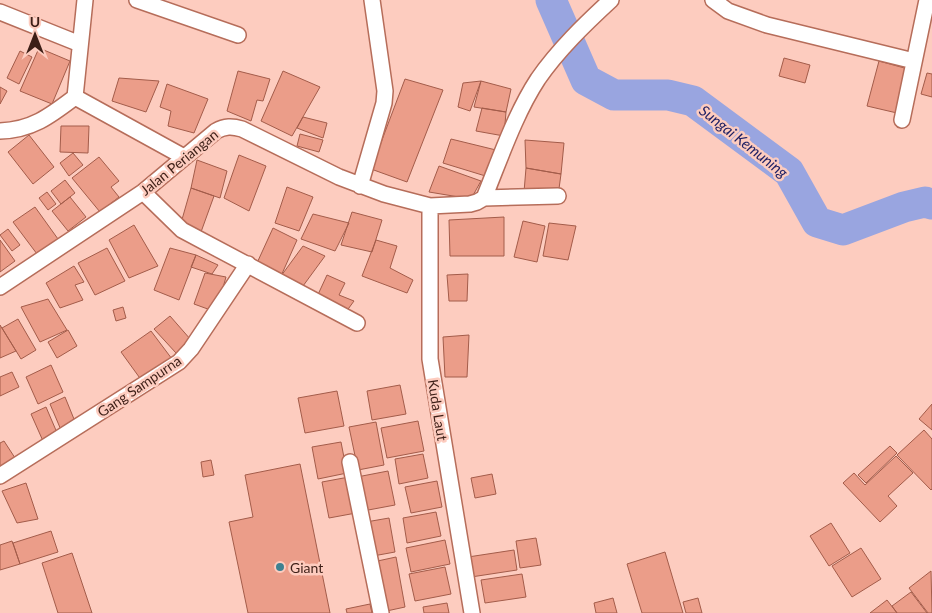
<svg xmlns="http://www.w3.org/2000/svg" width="932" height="613" font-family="Lato,sans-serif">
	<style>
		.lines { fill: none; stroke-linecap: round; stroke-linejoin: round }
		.river { stroke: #99a5e0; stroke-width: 31 }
		.building { fill: #eb9d89; stroke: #a35c4a }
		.street-casing { stroke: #b66d5a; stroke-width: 18 }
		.street { stroke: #fff; stroke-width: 15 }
		.poi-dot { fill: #3e8191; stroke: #fdccbf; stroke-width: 2 }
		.labels { text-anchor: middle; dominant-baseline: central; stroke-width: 5; stroke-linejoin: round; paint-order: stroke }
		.street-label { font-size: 14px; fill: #3d1f17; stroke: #fdccbf }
		.poi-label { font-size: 14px; fill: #3d1f17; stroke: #fdccbf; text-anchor: start }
		.water-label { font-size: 15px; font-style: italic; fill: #1e1f63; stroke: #fdccbf }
	</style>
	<rect width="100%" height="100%" fill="#fdccbf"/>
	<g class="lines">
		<path class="river" d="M551,0L586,80L614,95H668L693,101L789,172L817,222L843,230L904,207L925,202L932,204"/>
	</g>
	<path class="building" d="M39,48L70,61L52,104L20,91Z
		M20,51L32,57L19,84L7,78Z
		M784,58L810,65L805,83L779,76Z
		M879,61L908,69L897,113L867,106Z
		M238,71L270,79L263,101L257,100L251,121L227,111Z
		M283,71L320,87L292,136L261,121Z
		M927,73L932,74V97L921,94Z
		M119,78L159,81L146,112L112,101Z
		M405,79L443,90L407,182L371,169Z
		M481,81L511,89L506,112L474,107Z
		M481,81L470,111L458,107L463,83Z
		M167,84L208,99L194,133L168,126L171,111L160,107Z
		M0,87L7,91L0,104Z
		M482,108L506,112L504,136L476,131Z
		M303,117L327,123L323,138L297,128Z
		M61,126H89L88,153L60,152Z
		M300,134L323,140L319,152L297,146Z
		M29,135L54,167L33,184L8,152Z
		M451,139L496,150L492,178L443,163Z
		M525,140L564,143L561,174L526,168Z
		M73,153L83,165L69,176L60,163Z
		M239,155L266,166L249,211L224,198Z
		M99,157L119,181L111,187L119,197L100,212L72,178Z
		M197,160L227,171L220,198L191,188Z
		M439,166L481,181L471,199L429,192Z
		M526,168L561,174L558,196L524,192Z
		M65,180L75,193L61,204L51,191Z
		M287,187L313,197L299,231L275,223Z
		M191,188L214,196L201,232L181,223Z
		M47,192L56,204L48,210L39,198Z
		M70,197L86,217L68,231L52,211Z
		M35,207L58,239L37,254L13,222Z
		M352,212L382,220L372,252L341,245Z
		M313,214L349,223L335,251L301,239Z
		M504,217V256H450L449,220Z
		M523,221L545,226L537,262L514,257Z
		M549,223L576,226L568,260L543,256Z
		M134,225L158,266L129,278L109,240Z
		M273,228L297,240L281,276L257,263Z
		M8,229L20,245L12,251L0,235Z
		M0,240L15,261L0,272Z
		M376,240L397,246L390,268L413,280L407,293L362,276Z
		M303,246L325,256L303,286L281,276Z
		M107,248L125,281L95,295L78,263Z
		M170,248L196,255L179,300L154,290Z
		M196,255L218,265L212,274L191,267Z
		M74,266L84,282L75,285L83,300L60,308L46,283Z
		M205,273L226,277L216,312L194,304Z
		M468,274L467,301H449L447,275Z
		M327,275L345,283L339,295L354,301L343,316L315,301Z
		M48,299L67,330L40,342L21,307Z
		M123,307L126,318L116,321L113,310Z
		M170,316L191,340L176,353L154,329Z
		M18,319L36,350L21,359L2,328Z
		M0,325L16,351L0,358Z
		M68,330L77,346L57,358L48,342Z
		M151,331L172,359L142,381L121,352Z
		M469,335L467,377H445L443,337Z
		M51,365L63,392L38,404L26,377Z
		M12,372L19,387L0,396V377Z
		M400,385L406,414L372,420L367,391Z
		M337,391L344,426L305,433L298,398Z
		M65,397L76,424L61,430L50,404Z
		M932,404V430L919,419Z
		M46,407L58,435L43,441L31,414Z
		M418,421L424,451L387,458L381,428Z
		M376,422L384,465L358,470L349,427Z
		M924,430L932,439V489L931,490L897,455Z
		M4,441L17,461L0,469V443Z
		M341,442L347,473L318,479L312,447Z
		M890,446L897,453L866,483L858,475Z
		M423,454L428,478L399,484L395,459Z
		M896,456L913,473L888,496L897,506L880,522L843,483L854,473L865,485Z
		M211,460L214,475L203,477L201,462Z
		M300,464L330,613H248L229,522L253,517L245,475Z
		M388,471L395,505L363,511L357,477Z
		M492,474L496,494L475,498L471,478Z
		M349,477L356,513L329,518L322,482Z
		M437,481L442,507L411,513L405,487Z
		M26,483L38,519L17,523L2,491Z
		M436,512L441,536L407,543L403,518Z
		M389,518L395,552L373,556L366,522Z
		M831,523L850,553L829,566L810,536Z
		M51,531L58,552L20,564L13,543Z
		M536,538L541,565L520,568L516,541Z
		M445,540L450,564L411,572L406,548Z
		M12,541L20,564L0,570V545Z
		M861,548L881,579L852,597L832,566Z
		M514,550L517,570L471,577L468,557Z
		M665,552L683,613H642L627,564Z
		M72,553L92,613H58L42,563Z
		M396,557L405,607L382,612L373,562Z
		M445,567L451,594L415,601L409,574Z
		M931,571L932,613H928L909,588Z
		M522,574L526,597L485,603L481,580Z
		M911,592L927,613H897L892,606Z
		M613,598L617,613H596L594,603Z
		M698,598L702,613H686L683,602Z
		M887,600L897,613H870Z
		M447,603L449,613H424L423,607Z
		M370,604L372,613H347L346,609Z"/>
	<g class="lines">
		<defs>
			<path id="street" d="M137,0L238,35
				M713,0L728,11L767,25L914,61
				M0,12L80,44
				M75,97L85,0
				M902,120L927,0
				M0,131C32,130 50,116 75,97L184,157
				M360,186L384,103L385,91L372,0
				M143,192L182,230L357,323
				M484,198L558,196
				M430,206V359L472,613
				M0,287L143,192L216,131C225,126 232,126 242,129L339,177L384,194L430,206L470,204L477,202L484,198C500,159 515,114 538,79C558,50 585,24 611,0
				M350,462L381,613
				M0,476L179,362L191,349L248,264"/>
		</defs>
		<use href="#street" class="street-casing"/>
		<use href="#street" class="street"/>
	</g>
	<circle class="poi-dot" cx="280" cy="567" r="5"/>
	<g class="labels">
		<g class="street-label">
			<text transform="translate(179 162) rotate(-39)">Jalan Periangan</text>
			<text transform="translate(139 386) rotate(-34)">Gang Sampurna</text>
			<text transform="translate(438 410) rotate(81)">Kuda Laut</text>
		</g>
		<g class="poi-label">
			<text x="290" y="567">Giant</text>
		</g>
		<g class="water-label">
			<text transform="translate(744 141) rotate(38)">Sungai Kemuning</text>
		</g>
	</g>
	<g transform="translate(35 35)" stroke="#fdccbf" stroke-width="4" paint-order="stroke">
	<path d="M0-4L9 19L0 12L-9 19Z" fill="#3d1f17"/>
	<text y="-8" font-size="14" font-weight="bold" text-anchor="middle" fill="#3d1f17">U</text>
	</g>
</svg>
